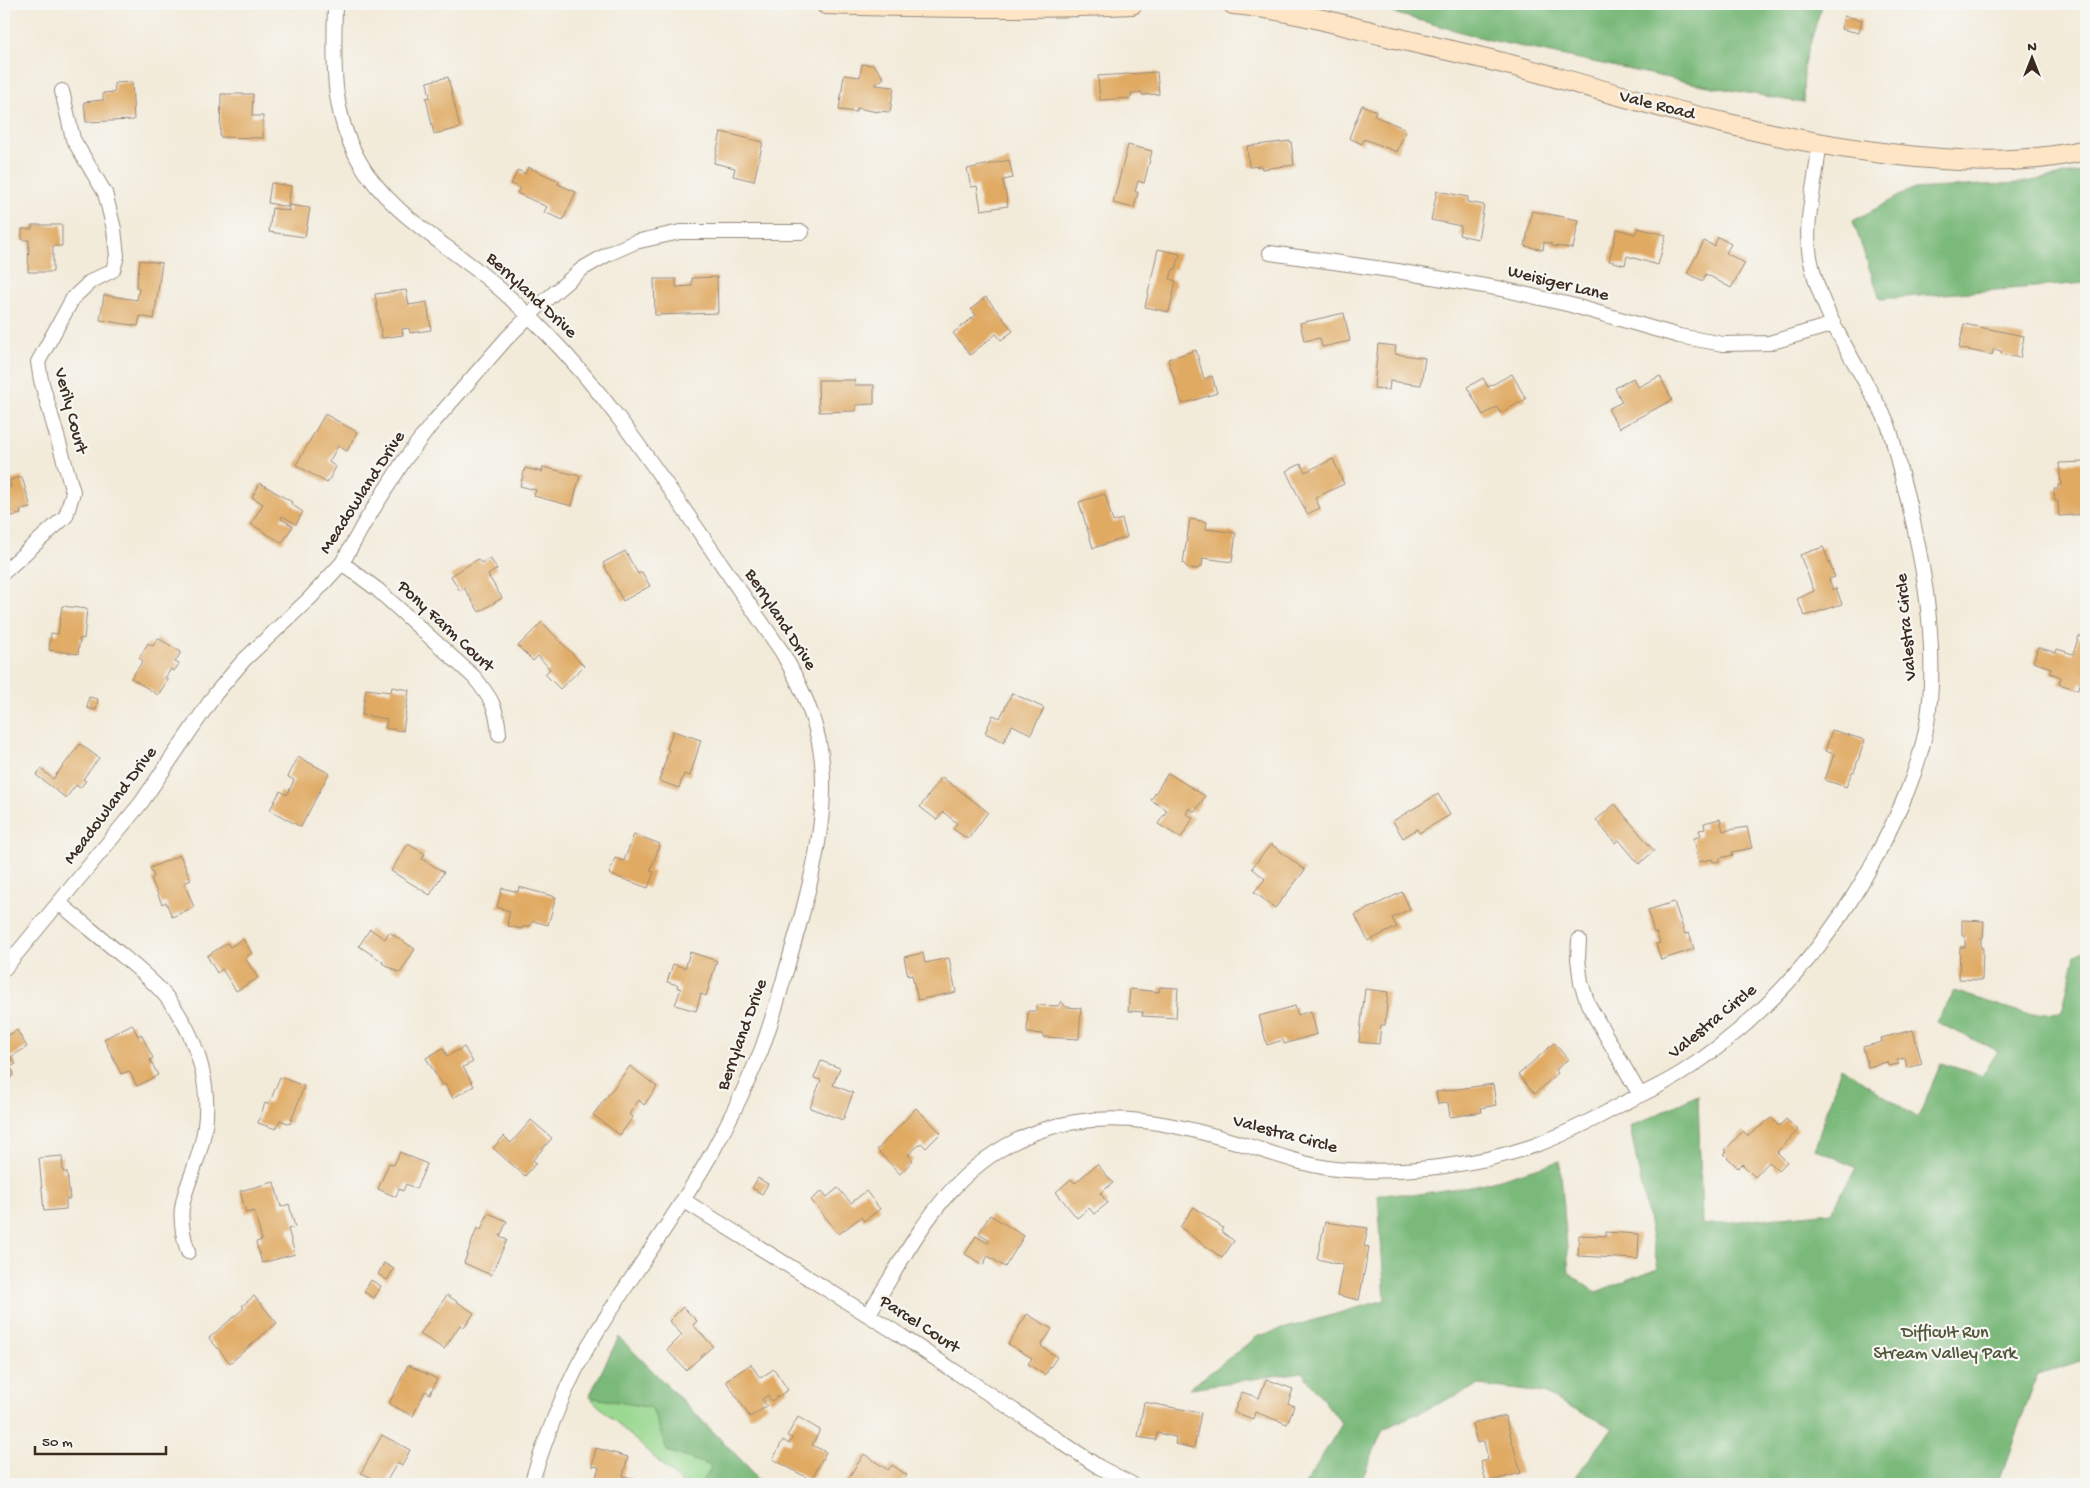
<svg xmlns="http://www.w3.org/2000/svg" width="2090" height="1488" font-family="'Gochi Hand',sans-serif">
	<style>
		.green { fill: #99d990; stroke: #6a8257 }
		.forest { fill: #7ab97a; stroke: #5a724c }
		.building { fill: #e0aa64 }
		.lines { fill: none; stroke-linecap: round; stroke-linejoin: round }
		.street-casing { stroke: #978a7c; stroke-width: 16 }
		.secondary-casing { stroke: #978a7c; stroke-width: 22 }
		.street { stroke: #fff; stroke-width: 14 }
		.secondary { stroke: #fde5c5; stroke-width: 20 }
		.labels { text-anchor: middle; dominant-baseline: central; stroke-width: 4.5; stroke-linejoin: round; paint-order: stroke }
		.street-label { font-size: 18px; fill: #3b2a1e; stroke: #f6f6f2 }
		.park-label { font-size: 18px; fill: #52563a; stroke: #f6f6f2 }
	</style>
	<rect width="100%" height="100%" fill="#f6f6f2"/>
	<filter id="ink" filterUnits="userSpaceOnUse"><feTurbulence type="fractalNoise" baseFrequency=".02" numOctaves="2"/><feDisplacementMap in="SourceGraphic" scale="10" xChannelSelector="R" yChannelSelector="G"/><feConvolveMatrix kernelMatrix="1 2 1 2 8 2 1 2 1" color-interpolation-filters="sRGB"/></filter>
	<filter id="wash" filterUnits="userSpaceOnUse"><feTurbulence type="fractalNoise" baseFrequency=".0096" numOctaves="4" result="noise"/><feDisplacementMap in="SourceGraphic" scale="20" xChannelSelector="R" yChannelSelector="G"/><feGaussianBlur stdDeviation="1.12" result="paint"/><feColorMatrix in="noise" values="0 0 0 0 0 0 0 0 0 0 0 0 0 0 0 0 0 1.4 0 .05"/><feComposite in="paint" operator="in"/></filter>
	<g filter="url(#wash)">
		<rect width="100%" height="100%" fill="#f3ebda"/>
		<path class="green" d="M619,1337L747,1466L760,1484H683L589,1397Z"/>
		<path class="forest" d="M1361,4H1822L1804,64L1803,103L1692,83L1490,40Z
			M2086,171V283L1880,299L1853,221L1912,189L2020,183Z
			M2086,950V1359L2037,1375L1998,1484H1570L1613,1428L1543,1393L1479,1385L1383,1429L1360,1484H1305L1342,1424L1302,1372L1190,1388L1258,1336L1385,1300L1378,1194H1419L1482,1184L1560,1161L1569,1273L1596,1292L1658,1268L1630,1127L1698,1095L1702,1225L1831,1212L1856,1168L1815,1148L1841,1067L1918,1118L1941,1063L1982,1076L1998,1051L1936,1022L1954,991L2026,1014L2062,1012L2075,955Z
			M619,1337L747,1466L760,1484H701L712,1466L667,1451L652,1408L589,1397Z"/>
		<g id="blocks">
			<path class="building" d="M1844,16L1862,20L1859,33L1841,29Z
				M862,64L874,65L884,78L875,85L894,87L890,112L877,111V112L857,108L856,112L839,110L844,75L860,77Z
				M1157,72L1159,94L1142,95V92L1131,93V98L1100,100L1098,76Z
				M448,77L460,128L434,134L426,98L430,97L427,82Z
				M132,82L134,120L86,122L84,102L103,100V93L115,92L114,83Z
				M221,94H253L252,116H263V138L220,137Z
				M1362,105L1376,111L1374,116L1406,129L1397,152L1364,139L1362,144L1349,138Z
				M721,132L763,142L754,181L733,176L735,168L714,163Z
				M1291,141L1294,165L1262,169L1261,166L1249,167L1247,146Z
				M1128,145L1152,151L1144,183L1138,181L1135,192H1138L1134,208L1113,203Z
				M1009,160L1013,178L1003,180L1008,206L981,210L977,186L971,187L967,169Z
				M528,167L559,181L558,184L576,192L563,220L544,212L547,207L517,193L520,188L511,184L518,170L525,174Z
				M271,183L291,186L288,207L268,203Z
				M1437,191L1468,197L1467,202L1484,205L1478,239L1459,235L1461,226L1431,220Z
				M289,205L310,208L305,237L269,232L272,208L289,211Z
				M1532,211L1579,220L1573,248L1552,246V244L1544,242L1543,250L1525,246Z
				M32,225H62V246H53V272H28L29,240H22V229H32Z
				M1637,228L1666,235L1658,265L1627,256L1625,265L1609,261L1617,229L1635,234Z
				M1718,237L1731,244L1726,253L1745,263L1731,288L1706,274L1703,281L1687,273L1704,241L1714,246Z
				M1158,249L1180,254L1176,269H1173L1170,279L1176,281L1169,312L1145,307Z
				M140,260L162,263L154,319L140,316L138,326L100,320L104,295L137,300L139,288H136Z
				M717,277L718,313L655,315L654,279H676V287L692,286V278Z
				M406,290L409,305L427,302L431,330L410,333L409,328L402,329L403,335L382,338L375,294Z
				M986,297L1013,331L1001,340L996,334L970,355L953,333L976,315L971,309Z
				M1344,313L1350,341L1322,347L1320,338L1304,341L1300,323Z
				M1964,324L2024,336L2020,358L2001,354V351L1994,349L1992,355L1959,348Z
				M1378,344L1396,346L1395,354L1425,358L1421,385L1390,381L1389,390L1374,388Z
				M1196,350L1204,379L1212,376L1217,393L1182,404L1168,359Z
				M1512,374L1526,399L1500,413L1497,407L1483,415L1467,387L1483,378L1488,387Z
				M1660,376L1672,400L1619,428L1608,409L1622,402L1615,388L1633,378L1638,387Z
				M818,380H855V385H874V404L856,405V411L819,412Z
				M325,414L357,432L347,451L338,446L329,462L336,467L327,483L296,465Z
				M1333,459L1344,484L1315,498L1320,508L1307,514L1286,471L1301,464L1305,472Z
				M2085,462L2086,514L2059,516L2058,501H2055L2054,489H2058V485H2061L2059,463Z
				M543,467L580,476L572,506L534,496L536,490L520,486L525,468L542,472Z
				M22,477L31,508L20,510L21,514L12,516L11,513L4,514V489L11,487L10,480Z
				M260,483L292,502L291,504L303,512L296,524L282,516L281,519L293,526L282,543L251,524L263,504L252,497Z
				M1105,494L1113,522L1122,519L1127,537L1093,548L1079,502Z
				M1190,519L1207,522L1206,529L1236,533L1232,562L1203,558L1202,566L1197,569L1188,568L1183,563Z
				M1823,547L1835,577L1829,579L1833,590L1836,588L1842,604L1805,616L1797,599L1814,591L1800,555Z
				M625,551L638,574L642,572L650,586L623,601L603,563Z
				M490,558L497,569L488,575L502,598L479,612L464,588L460,591L451,576L478,559L481,563Z
				M62,606L87,609L84,639L80,638L78,654L49,650L51,633L58,634Z
				M542,622L584,666L560,689L545,674L550,669L538,656L533,661L518,646Z
				M2079,636L2086,638V684L2081,682L2078,690L2059,684L2061,677L2050,673L2051,668L2033,662L2038,647L2056,653L2057,649L2073,654Z
				M158,638L181,652L175,662L179,664L174,671L171,669L165,678L168,680L158,695L131,678L143,661L139,658L148,643L153,646Z
				M392,687L409,690L403,731L385,728L387,719L362,715L366,689L391,692Z
				M1012,693L1044,708L1031,734L1012,725L1004,742L985,733L993,715L1000,718Z
				M89,697L98,699L96,710L87,708Z
				M1832,730L1865,740L1854,772H1852L1846,787L1825,780L1834,754L1825,751Z
				M673,731L701,740L690,776L684,774L679,788L659,781L669,750L667,749Z
				M80,744L99,758L83,779L86,781L80,788L76,785L66,798L36,775L41,769L53,779Z
				M298,757L329,773L301,827L270,810L280,791L287,795L294,780L288,777Z
				M1168,773L1205,796L1195,812L1189,808L1186,814L1193,818L1181,838L1158,824L1167,810L1151,800Z
				M942,777L988,812L968,839L953,829L957,823L943,812L937,820L920,807Z
				M1438,794L1450,815L1419,833L1417,829L1403,838L1393,821Z
				M1615,804L1654,851L1639,864L1619,840L1615,843L1596,820Z
				M1720,819L1723,831L1747,827L1752,848L1732,852L1733,855L1720,858V861L1713,862L1712,859L1699,862L1694,838L1701,836L1699,830L1705,829L1704,823Z
				M634,834L660,844L650,871L654,872L648,888L609,874L615,858L624,861Z
				M408,844L425,854L422,859L444,872L430,895L391,871Z
				M1271,844L1305,870L1275,908L1254,892L1265,879L1252,868Z
				M180,855L191,880L184,883L194,907L172,917L166,902L162,904L151,879L154,877L150,868Z
				M519,887L556,897L548,925L533,921L530,926L522,927V929L508,926L509,923H507L510,911L497,907L502,888L518,892Z
				M1402,892L1410,909L1392,918L1397,927L1368,941L1355,915Z
				M1674,902L1685,934L1689,933L1694,949L1661,960L1656,944L1660,943L1656,932L1654,933L1648,910Z
				M1962,920L1984,921L1983,938H1981V948H1983L1982,980L1959,979L1960,947H1965V936H1962Z
				M370,929L385,939L389,932L415,949L400,973L382,963L383,962L359,946Z
				M243,939L252,953L245,958L258,978L236,991L222,969L217,973L207,956L227,943L230,947Z
				M690,952L717,961L706,996L701,994L696,1011L675,1005L681,989L677,987L678,985L667,982L673,964L685,968Z
				M923,953L925,963L949,958L956,992L918,1000L912,975L908,976L904,957Z
				M1160,987L1178,988L1176,1018L1142,1016L1143,1012L1128,1011L1130,989L1159,992Z
				M1365,989L1388,992L1385,1025H1381L1379,1044L1359,1042Z
				M1061,1001L1066,1007L1081,1008L1079,1039L1043,1037V1034L1027,1033L1028,1011H1037V1005L1058,1006Z
				M1295,1006L1298,1015L1311,1011L1317,1034L1284,1044L1283,1040L1267,1045L1259,1016Z
				M132,1024L138,1036L141,1034L153,1058L150,1060L158,1075L137,1086L129,1071L121,1074L104,1039Z
				M17,1030L27,1047L11,1057L16,1064L10,1067L14,1073L12,1077L4,1080V1038Z
				M1913,1030L1922,1064L1907,1068L1905,1058L1897,1060L1899,1064L1888,1066L1887,1062L1868,1067L1863,1047L1882,1042L1881,1038Z
				M1554,1043L1568,1059L1556,1070L1558,1073L1535,1094L1518,1075Z
				M464,1047L473,1062L463,1067L474,1086L453,1098L445,1084L442,1085L426,1058L443,1048L447,1056Z
				M821,1061L840,1068L833,1085L853,1093L843,1120L810,1108L821,1080L814,1078Z
				M630,1066L657,1087L644,1105L639,1100L629,1114L633,1117L620,1135L593,1115Z
				M280,1077L304,1086L290,1124L280,1120L276,1129L258,1123L265,1103L269,1104Z
				M1493,1084L1496,1105L1481,1108L1482,1112L1450,1117L1448,1103L1438,1104L1436,1092Z
				M916,1108L941,1133L926,1148L921,1143L908,1155L913,1160L900,1174L877,1150Z
				M1771,1118L1779,1126L1786,1119L1798,1130L1777,1152L1787,1162L1778,1171L1769,1162L1755,1177L1742,1164L1738,1168L1724,1154L1727,1151L1725,1150L1743,1131L1748,1136Z
				M531,1120L552,1138L533,1160L536,1163L525,1176L493,1148L504,1136L511,1143Z
				M400,1152L427,1164L416,1189L406,1184L403,1191L399,1189L396,1197L378,1189L389,1163L394,1165Z
				M62,1156L63,1172H67L70,1199H66V1209L44,1211L39,1158Z
				M1097,1164L1113,1183L1100,1193L1108,1203L1094,1214L1089,1208L1077,1218L1056,1192L1071,1179L1075,1183Z
				M758,1178L768,1184L762,1194L752,1188Z
				M274,1182L281,1207L289,1204L295,1227L288,1229L295,1254L262,1263L256,1242L262,1240L254,1211L246,1213L240,1191Z
				M838,1188L851,1203L866,1191L880,1209L864,1221L861,1217L839,1234L811,1200L822,1191L827,1197Z
				M1194,1207L1223,1228L1221,1231L1234,1241L1222,1258L1180,1227Z
				M488,1213L507,1221L500,1237L507,1240L491,1275L464,1263L477,1228L481,1230Z
				M990,1215L1024,1236L1005,1267L988,1256L983,1265L965,1254L976,1236L988,1243L990,1240L979,1233Z
				M1325,1222L1368,1228L1364,1246L1369,1247L1359,1300L1337,1295L1343,1264L1331,1263V1262L1317,1259Z
				M1606,1232L1639,1234L1638,1259L1578,1256L1579,1235L1606,1236Z
				M384,1263L394,1269L387,1280L378,1274Z
				M371,1280L381,1286L374,1298L364,1292Z
				M447,1295L474,1313L464,1328L460,1325L444,1349L420,1334Z
				M254,1296L277,1323L230,1363L209,1338L244,1308L242,1306Z
				M683,1307L697,1321L693,1325L713,1346L686,1370L667,1350L682,1335L669,1321Z
				M1027,1314L1052,1329L1041,1346L1057,1357L1045,1375L1028,1364L1032,1358L1008,1344Z
				M751,1364L760,1378L774,1369L788,1390L771,1401L768,1395L762,1399L767,1406L750,1417L726,1381Z
				M408,1365L437,1379L430,1394L425,1391L413,1416L389,1404Z
				M1266,1379L1293,1389L1288,1403L1294,1406L1287,1424L1255,1412L1253,1419L1234,1412L1242,1392L1259,1398Z
				M1144,1402L1201,1413L1194,1448L1175,1444L1176,1437L1157,1433L1156,1440L1138,1437Z
				M1505,1416L1521,1473L1486,1482L1481,1462L1488,1460L1484,1441L1477,1443L1472,1424Z
				M798,1417L820,1430L812,1445L826,1452L811,1480L773,1459L783,1440L789,1444L792,1438L787,1436Z
				M382,1435L410,1450L402,1466L397,1463L385,1484L361,1473Z
				M596,1448L628,1457L623,1476L635,1479L634,1484H594L599,1467L592,1466Z
				M864,1454L888,1470L892,1465L907,1475L901,1484H883L880,1482L878,1484H848L845,1483Z"/>
		</g>
	</g>
	<g filter="url(#ink)">
		<use href="#blocks" fill-opacity="0" stroke="#978a7c" stroke-width="1"/>
		<g class="lines">
			<defs>
				<path id="street" d="M335,4C334,59 330,109 358,159C384,207 435,237 477,270C501,289 525,311 546,333C599,387 642,449 685,511C717,558 750,605 782,652C800,684 816,717 821,754C829,809 813,875 798,929C786,969 776,1011 761,1051C747,1084 731,1118 714,1149C679,1212 636,1269 598,1330C568,1377 548,1431 531,1484
					M1270,253L1397,271L1502,289L1571,305L1679,336L1723,344L1769,343L1834,324
					M342,563L378,590L474,677C491,698 497,707 499,734
					M4,572L66,516L73,492L41,380L38,362L73,298L90,282L113,270L117,256L114,229L105,193L73,139L62,91
					M59,903C81,921 102,939 124,957C139,970 156,983 168,999C200,1040 215,1095 201,1146C189,1192 172,1201 188,1252
					M1579,940L1578,959L1581,983L1588,1004L1640,1095
					M4,969L141,803L216,693L244,660L310,598L342,563L365,522L403,462L431,425L507,338L540,305L582,269L608,254L635,242L680,232H802
					M683,1200L897,1333L1099,1467L1132,1484
					M868,1315C915,1240 949,1163 1039,1131C1109,1106 1183,1125 1252,1147C1283,1157 1314,1168 1347,1170C1408,1173 1475,1166 1533,1146C1564,1135 1593,1120 1622,1104C1643,1094 1664,1084 1683,1072C1766,1018 1833,940 1878,853C1900,811 1919,770 1927,724C1940,645 1921,546 1900,470C1896,454 1893,437 1887,422C1882,410 1874,399 1868,387C1846,347 1820,307 1811,262C1802,223 1817,183 1819,144"/>
				<path id="secondary" d="M826,4C928,7 1030,9 1132,4
					M1233,4C1282,8 1336,23 1383,35C1436,48 1489,58 1541,73C1656,106 1771,140 1890,154C1955,162 2022,165 2086,150"/>
			</defs>
			<use href="#street" class="street-casing"/>
			<use href="#secondary" class="secondary-casing"/>
			<use href="#street" class="street"/>
			<use href="#secondary" class="secondary"/>
		</g>
	</g>
	<g class="labels">
		<g class="street-label">
			<text transform="translate(1657 106) rotate(14)">Vale Road</text>
			<text transform="translate(1558 284) rotate(14)">Weisiger Lane</text>
			<text transform="translate(531 296) rotate(43)">Berryland Drive</text>
			<text transform="translate(70 411) rotate(75)">Verily Court</text>
			<text transform="translate(363 493) rotate(-57)">Meadowland Drive</text>
			<text transform="translate(780 620) rotate(57)">Berryland Drive</text>
			<text transform="translate(445 627) rotate(43)">Pony Farm Court</text>
			<text transform="translate(1907 627) rotate(-95)">Valestra Circle</text>
			<text transform="translate(111 806) rotate(-53)">Meadowland Drive</text>
			<text transform="translate(1713 1022) rotate(-39)">Valestra Circle</text>
			<text transform="translate(743 1035) rotate(-70)">Berryland Drive</text>
			<text transform="translate(1285 1135) rotate(15)">Valestra Circle</text>
			<text transform="translate(919 1325) rotate(33)">Parcel Court</text>
		</g>
		<g class="park-label">
			<text x="1945" y="1333">Difficult Run<tspan x="1945" dy="21">Stream Valley Park</tspan></text>
		</g>
	</g>
	<rect width="2090" height="1488" fill="none" stroke="#f6f6f2" stroke-width="20"/>
	<g transform="translate(2032 58)" stroke="#f6f6f2" stroke-width="4" paint-order="stroke">
	<path d="M0-4L9 19L0 12L-9 19Z" fill="#3b2a1e"/>
	<text y="-8" font-size="14" font-weight="bold" text-anchor="middle" fill="#3b2a1e">N</text>
	</g>
	<path d="M35 1446v8h131v-8" fill="none" stroke="#3b2a1e" stroke-width="2.5"/>
	<text x="42" y="1446" font-size="15" fill="#3b2a1e" stroke="#f6f6f2" stroke-width="4" paint-order="stroke">50 m</text>
</svg>
